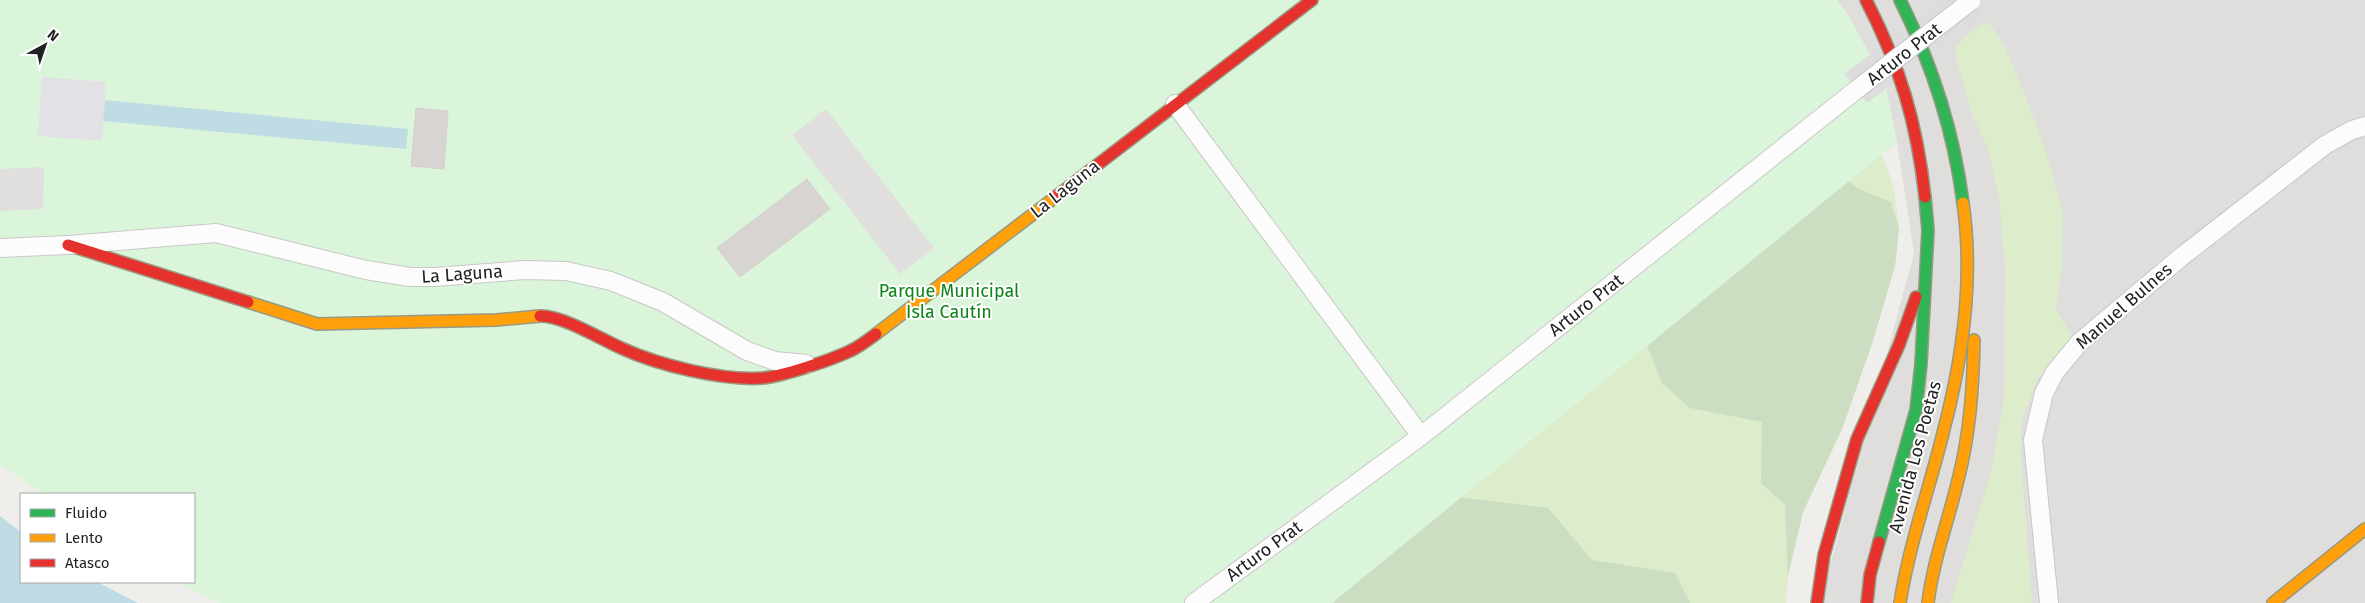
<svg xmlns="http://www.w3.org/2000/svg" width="2365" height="603" font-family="'Fira Sans',sans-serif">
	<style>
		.residential { fill: #dfdedc }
		.grass { fill: #ddeccb }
		.forest { fill: #cbdec1 }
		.park { fill: #daf5da }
		.parking { fill: #e0dfde }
		.plaza { fill: #e2e1e5 }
		.water { fill: #bfdbe3 }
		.pier { fill: #dedddd }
		.building { fill: #d7d4d2; stroke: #d3d0cc }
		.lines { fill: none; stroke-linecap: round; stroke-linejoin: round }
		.street-casing { stroke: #c9c8c7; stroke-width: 20 }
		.fast-casing { stroke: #999a82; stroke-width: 14 }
		.slow-casing { stroke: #999a82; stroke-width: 14 }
		.jam-casing { stroke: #999a82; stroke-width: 14 }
		.street { stroke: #fdfcfc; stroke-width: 18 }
		.fast { stroke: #30b455; stroke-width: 11 }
		.slow { stroke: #ff9f0a; stroke-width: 11 }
		.jam { stroke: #e5322d; stroke-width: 11 }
		.street-bridge-casing { stroke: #c9c8c7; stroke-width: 20; stroke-linecap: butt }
		.street-bridge { stroke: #fdfcfc; stroke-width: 18 }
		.labels { text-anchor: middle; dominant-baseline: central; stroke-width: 4; stroke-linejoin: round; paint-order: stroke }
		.street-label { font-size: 18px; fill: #222; stroke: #fff }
		.park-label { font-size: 18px; fill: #0c8416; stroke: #fff }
	</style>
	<rect width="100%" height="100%" fill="#f0eeeb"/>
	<path class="residential" d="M1837,0H2365V603H1820L1914,253L1897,142L1885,83L1851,20Z"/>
	<path class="grass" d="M1989,22L2003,44L2024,92L2047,155L2063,213L2062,265L2056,309L2072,336L2037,380L2021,423V457L2032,603H1951L1991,472L2004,399L2005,267L1999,198L1988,149L1972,114L1955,56L1957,45L1970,32Z
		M1878,143L1894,188L1899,229L1895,266L1872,344L1842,429L1803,512L1788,576L1786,603H1244Z"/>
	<path class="forest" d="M1833,170L1859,189L1891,202L1899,229L1895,266L1872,344L1842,429L1803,512L1788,576L1785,505L1761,483L1762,422L1690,408L1662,383L1626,292Z
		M1449,496L1548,508L1592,560L1675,573L1690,603H1292Z"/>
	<path class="park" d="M0,0H1837L1851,20L1885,83L1897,142L1332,603H219L178,582H194V494H43L0,465Z"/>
	<path class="parking" d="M826,109L934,248L900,274L792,135Z
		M44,167L43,209L0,211V169Z"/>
	<path class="plaza" d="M42,77L106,82L102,141L38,136Z"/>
	<path class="water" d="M105,100L408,129L406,149L103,121Z
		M0,516L21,532V582H97L138,603H0Z"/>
	<path class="pier" d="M1942,0H1970L1982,16L1867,103L1844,74Z"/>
	<path class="building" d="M416,108L448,111L444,169L411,166Z
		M807,179L830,209L740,277L717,248Z"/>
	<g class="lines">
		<defs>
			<path id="street" d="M1175,104L1421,436
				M0,248L68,245L216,233L366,270L410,277H435L525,270L566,271L611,281L663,302L747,351L775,361L806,364
				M1194,603L1421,436L1856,90
				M2049,603L2033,440L2044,393L2055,372L2079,343L2181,257L2325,145L2352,130L2365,126"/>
			<path id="fast" d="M1900,0C1932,64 1954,132 1963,203
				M1879,542L1916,410L1921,364L1928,230L1925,197"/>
			<path id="slow" d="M248,302L317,324L496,320L540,316
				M876,334L1058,195
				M1900,603C1909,545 1929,490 1943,433C1963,358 1974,279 1963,203
				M1928,603C1933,561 1948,522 1958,480C1970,434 1973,387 1974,340
				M2273,603L2365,529"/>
			<path id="jam" d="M1866,0C1900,66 1917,123 1925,197
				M1058,195L1312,0
				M68,245L248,302
				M540,316C561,315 601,339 621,348C658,365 722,381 763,378C783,376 831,360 850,351C859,347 868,340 876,334
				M1817,603L1824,555L1857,439L1899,345L1916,297
				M1867,603L1870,575L1879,542"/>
		</defs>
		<use href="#street" class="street-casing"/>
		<use href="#fast" class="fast-casing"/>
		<use href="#slow" class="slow-casing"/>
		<use href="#jam" class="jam-casing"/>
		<use href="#street" class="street"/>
		<use href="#fast" class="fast"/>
		<use href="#slow" class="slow"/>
		<use href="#jam" class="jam"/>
		<defs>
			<path id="street-bridge" d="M1856,90L1971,1"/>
		</defs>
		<use href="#street-bridge" class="street-bridge-casing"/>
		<use href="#street-bridge" class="street-bridge"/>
	</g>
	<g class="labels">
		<g class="street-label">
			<text transform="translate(1904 54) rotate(-38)">Arturo Prat</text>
			<text transform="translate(1065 189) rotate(-38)">La Laguna</text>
			<text transform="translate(462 274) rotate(-4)">La Laguna</text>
			<text transform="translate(1586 305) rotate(-38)">Arturo Prat</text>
			<text transform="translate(2124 306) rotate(-41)">Manuel Bulnes</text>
			<text transform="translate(1915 457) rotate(-75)">Avenida Los Poetas</text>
			<text transform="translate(1264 551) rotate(-36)">Arturo Prat</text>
		</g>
		<g class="park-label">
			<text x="949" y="291">Parque Municipal<tspan x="949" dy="21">Isla Cautín</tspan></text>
		</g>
	</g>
	<rect x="20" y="493" width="175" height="90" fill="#ffffff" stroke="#a7a7a7"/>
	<rect x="30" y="509" width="25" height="8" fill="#30b455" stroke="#a7a7a7"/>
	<text x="65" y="518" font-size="15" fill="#222222">Fluido</text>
	<rect x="30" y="534" width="25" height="8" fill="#ff9f0a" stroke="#a7a7a7"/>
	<text x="65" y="543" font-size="15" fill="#222222">Lento</text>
	<rect x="30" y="559" width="25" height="8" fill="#e5322d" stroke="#a7a7a7"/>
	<text x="65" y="568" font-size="15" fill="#222222">Atasco</text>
	<g transform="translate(45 45) rotate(40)" stroke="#ffffff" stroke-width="4" paint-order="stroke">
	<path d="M0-4L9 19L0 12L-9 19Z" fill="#222222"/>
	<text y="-8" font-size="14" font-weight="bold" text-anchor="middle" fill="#222222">N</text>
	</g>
</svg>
